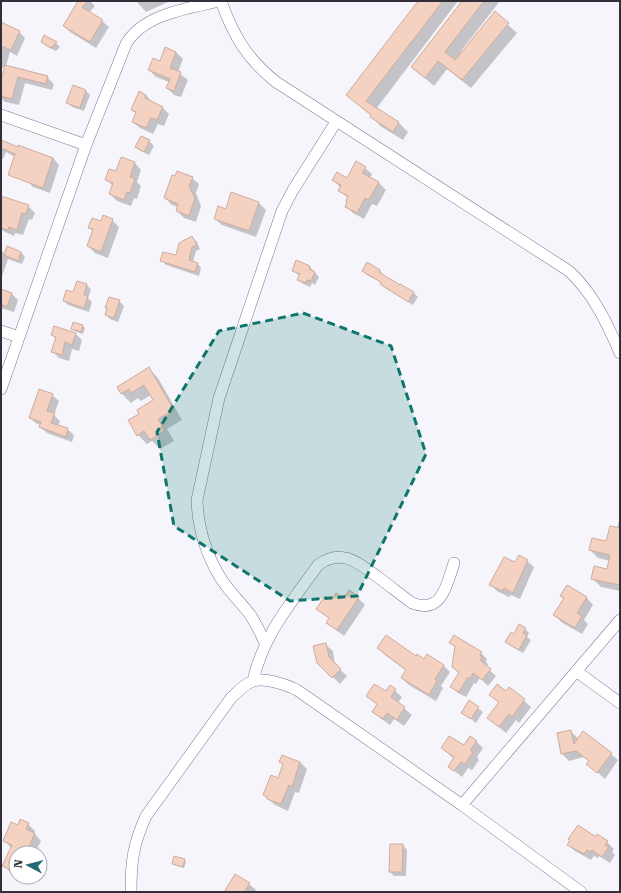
<svg xmlns="http://www.w3.org/2000/svg" width="621" height="893" font-family="'Roboto Serif',serif">
	<style>
		.shadow { fill: #0003 }
		.building { fill: #f5d1c2; stroke: #ceac9d }
		.lines { fill: none; stroke-linecap: round; stroke-linejoin: round }
		.minor-casing { stroke: #7e7795; stroke-width: 12 }
		.minor { stroke: #fff; stroke-width: 11 }
		.marked { fill: #0f766e; fill-opacity: 0.2; stroke: #0f766e; stroke-width: 3; stroke-dasharray: 8 5; stroke-linejoin: round }
	</style>
	<rect width="100%" height="100%" fill="#f6f5fb"/>
	<path class="shadow" d="M79,1H90L95,6L89,13L102,21L109,27L96,48L70,32L64,26Z
		M136,1H170L146,12Z
		M419,1H458L376,109L399,123L408,132L403,140L380,126L372,116L347,95Z
		M464,1H500L461,51L463,52L495,13L517,33L471,88L447,69L434,86L412,67Z
		M1,23L19,32L25,38L17,56L10,52L6,66L47,77L54,84L52,90L25,83L19,105L5,102L1,98V85L5,68L1,67Z
		M42,42L56,43L60,47L56,51L46,46Z
		M176,52L183,59L178,72L188,80L181,97L174,95L167,88L169,82L156,77L149,70Z
		M74,86L86,91L90,95L84,111L72,107L68,102Z
		M146,95L152,102L162,107L169,114L164,126L158,124L153,134L140,128L133,122L137,114L132,110Z
		M141,137L149,141L154,146L149,155L141,151L136,147Z
		M1,141L18,148L53,158L59,165L50,193L33,187L27,181L15,157L6,152L3,159L1,158Z
		M135,163L141,170L137,182L141,186L137,199L134,198L131,206L117,201L110,194L113,186L106,179Z
		M365,168L372,174L370,178L379,183L386,190L377,206L372,204L364,219L353,213L346,206L348,198L339,190L341,188L333,180L347,179Z
		M192,178L199,184L196,193L201,206L196,222L184,218L177,211L178,207L172,205L165,198Z
		M232,193L259,203L266,210L256,237L222,225L215,219L226,210Z
		M1,197L28,206L35,213L32,220L29,219L23,235L15,233L14,236L5,232L1,229Z
		M112,220L119,227L108,258L95,253L88,246L93,231L89,228Z
		M192,237L197,242L200,249L196,251L193,262L197,263L201,268L199,276L166,265L162,260L177,257Z
		M1,250L5,254L21,252L25,257L22,264L8,259L1,279Z
		M297,261L310,267L319,277L315,285L312,283L310,287L303,284L298,279L300,276L293,271Z
		M380,270L383,275L400,286L401,285L414,293L418,297L413,305L385,288L382,283L367,275L363,271Z
		M78,282L87,285L91,290L88,298L92,302L89,312L68,305L64,300L74,293Z
		M1,291L12,294L18,300L14,312L1,308Z
		M119,301L124,306L118,322L110,319L106,315L108,309L106,308Z
		M83,326L85,328L83,334L74,331L72,329Z
		M76,334L82,340L79,351L72,349L69,361L59,358L52,351L56,339L52,335Z
		M149,369L158,378L182,420L167,429L174,441L160,449L152,441L147,444L138,435L140,414L154,401L151,395L141,401L138,398L131,403L122,394L118,387Z
		M52,395L59,401L54,415L60,421L58,426L67,429L74,435L72,442L47,433L40,427L41,425L37,424L30,418Z
		M620,516V591L601,587L592,578L608,570L610,561L598,558L590,550L607,543L617,528Z
		M527,561L534,567L520,599L511,595L509,597L497,591L491,585L516,564Z
		M567,586L587,598L593,605L584,620L588,624L582,634L561,622L555,615L564,599L561,596Z
		M358,598L365,605L344,636L328,624L330,619L318,609L332,601Z
		M525,629L529,633L527,637L531,640L523,653L511,646L507,642Z
		M451,643L481,653L487,659L486,662L488,664L486,667L496,676L488,686L480,678L476,684L474,683L466,697L458,693L452,686L459,674L453,667L456,648Z
		M326,645L333,651L335,665L347,676L340,684L318,662Z
		M378,648L424,660L427,655L444,666L450,672L441,686L443,688L436,701L409,685L402,678L407,671L385,655Z
		M391,687L402,697L398,703L412,715L404,726L394,719L390,725L380,718L374,712L378,705L367,696L386,693Z
		M510,688L531,707L519,723L516,720L506,733L488,718L499,703L490,695L506,693Z
		M469,702L483,712L476,723L462,712Z
		M571,732L579,739L611,754L618,760L605,779L588,764L590,762L584,757L569,761L562,754Z
		M476,741L483,748L477,757L479,760L472,770L468,768L462,777L449,767L454,759L442,748L464,747Z
		M280,762H300L307,769L299,793L295,792L288,811L275,805L264,795L278,779L283,765Z
		M28,824L35,831L34,833L41,841L35,853H16V875L10,872L3,865L11,848L4,840L18,826Z
		M596,838L607,842L614,849L612,852L615,855L610,863L599,856L598,858L594,856L591,860L575,851L568,845Z
		M403,845L407,850L406,876H394L390,872Z
		M184,860L186,862L184,868L175,865L173,864Z
		M249,884L256,890L255,892H225Z"/>
	<path class="building" d="M78,1H88L82,7L103,20L90,42L63,26Z
		M418,1H443L366,101L399,122L393,132L370,117L371,115L346,95Z
		M462,1H484L445,52L455,60L495,11L509,23L462,80L438,61L425,78L411,67Z
		M1,22L20,31L11,50L1,46Z
		M44,35L57,42L51,48L41,42Z
		M165,47L176,52L170,68L181,72L174,91L166,88L170,79L148,70L153,58L160,61Z
		M5,65L48,76L46,84L18,77L12,99L1,96V81Z
		M73,85L86,90L80,108L66,103Z
		M139,91L146,95L145,98L163,107L157,120L151,118L146,128L132,122L136,112L131,110Z
		M141,136L150,140L144,152L135,147Z
		M1,140L18,147V145L53,158L43,188L8,175L15,154L1,148Z
		M121,157L135,162L130,177L135,179L130,193L127,192L124,200L109,194L113,183L105,180L109,169L116,171Z
		M356,161L366,167L362,173L379,182L369,200L365,198L357,213L345,207L347,202L346,201L348,196L338,191L341,185L332,180L337,172L347,178Z
		M177,171L193,177L189,186L195,198L189,216L176,211L178,204L164,198L172,175L175,176Z
		M231,192L259,202L249,231L214,219L218,206L226,209Z
		M1,196L29,205L26,214L22,213L17,230L9,227L8,230L1,228Z
		M103,215L113,219L101,252L87,246L93,229L88,228L92,218L101,221Z
		M192,236L197,245L192,247L189,260L198,263L195,272L160,261L163,252L176,255L179,243Z
		M7,246L21,252L18,261L4,255Z
		M296,260L310,266L309,269L315,272L311,281L307,280L306,283L297,280L300,274L292,271Z
		M367,262L380,270L379,272L400,285V284L414,292L408,302L380,284L381,282L362,271Z
		M77,281L87,284L84,295L88,296L84,308L63,301L66,290L73,292Z
		M1,289L12,293L7,307L1,304Z
		M109,297L120,300L114,318L105,315L107,308H105Z
		M73,322L83,325L81,332L71,329Z
		M54,326L76,333L72,345L65,342L62,355L51,352L56,337L51,335Z
		M149,367L174,410L158,419L165,431L150,440L144,431L137,436L128,420L139,414L137,410L153,400L144,385L131,393L129,389L121,394L117,387Z
		M39,389L53,394L47,411L55,413L51,423L68,428L66,437L39,427L41,422L29,418Z
		M610,526L620,528V585L591,579L594,566L607,569L610,555L589,550L592,538L606,541Z
		M519,555L528,560L513,593L504,588L503,591L489,585L504,557L515,562Z
		M567,585L587,597L577,613L582,616L575,628L553,615L564,598L560,596Z
		M349,590L359,597L337,630L326,623L329,618L316,609L325,596L332,600L336,593L344,598Z
		M519,624L526,628L523,633L527,635L519,650L505,642L511,632L514,634Z
		M386,635L416,656L417,654L424,659L427,654L444,665L435,679L437,681L429,695L401,678L406,670L377,648Z
		M454,635L482,652L480,655L482,657L480,660L491,669L482,680L473,673L470,679L468,677L459,692L450,687L459,672L452,667L455,646L449,643Z
		M326,643L329,657L341,669L332,678L317,663L313,646Z
		M374,684L386,691L390,685L396,689L391,697L405,707L397,720L387,713L383,719L372,712L377,704L366,696Z
		M497,684L506,691L509,687L525,699L512,717L509,714L499,727L487,718L499,702L489,695Z
		M469,700L479,707L471,719L461,713Z
		M571,730L574,744L583,731L612,753L597,773L586,764L589,761L576,751L561,754L557,733Z
		M449,736L464,745L470,736L477,741L470,750L473,752L465,764L461,762L454,771L448,767L454,757L441,748Z
		M282,755L300,762L292,787L289,785L281,804L267,799V797L263,795L271,775L278,778L283,764L279,762Z
		M20,819L29,823L26,829L35,833L26,853H16V872L2,866L12,845L3,841L11,822L18,825Z
		M578,825L596,837L597,834L608,841L605,845L609,847L602,857L592,850L590,852L587,850L584,854L567,845L570,840L568,839Z
		M390,844H403L402,872H389Z
		M174,856L185,859L183,867L172,864Z
		M235,874L250,883L244,892H224Z"/>
	<g class="lines">
		<defs>
			<path id="minor" d="M221,1C233,35 247,59 276,82L569,271C593,293 607,323 620,353
				M1,115L86,145
				M1,331L19,337
				M1,389L86,145L126,44C143,14 189,8 220,1
				M265,643C261,634 256,624 251,616C241,602 228,591 220,577C206,554 198,527 197,500L219,398L282,211L293,190L336,122
				M576,671L620,703
				M253,681C263,635 292,602 318,565C342,547 360,564 379,578C390,586 401,595 412,603C442,615 447,584 454,563
				M462,805L620,620
				M131,892C131,861 133,845 146,816L231,698C238,692 243,685 251,682C263,676 287,685 297,690L462,805L581,892"/>
		</defs>
		<use href="#minor" class="minor-casing"/>
		<use href="#minor" class="minor"/>
	</g>
	<path class="marked" d="M303,313L391,346L426,454L357,596L290,601L174,526L157,432L219,331Z"/>
	<rect width="621" height="893" fill="none" stroke="#322f3b" stroke-width="4"/>
	<g transform="translate(28 865) rotate(277)"><circle r="19" fill="#ffffff" stroke="#adacb1"/>
	<path d="M0-3L7 15L0 10L-7 15Z" fill="#226a77"/>
	<text y="-6" font-size="11" font-weight="bold" text-anchor="middle" fill="#322f3b">N</text>
	</g>
</svg>
